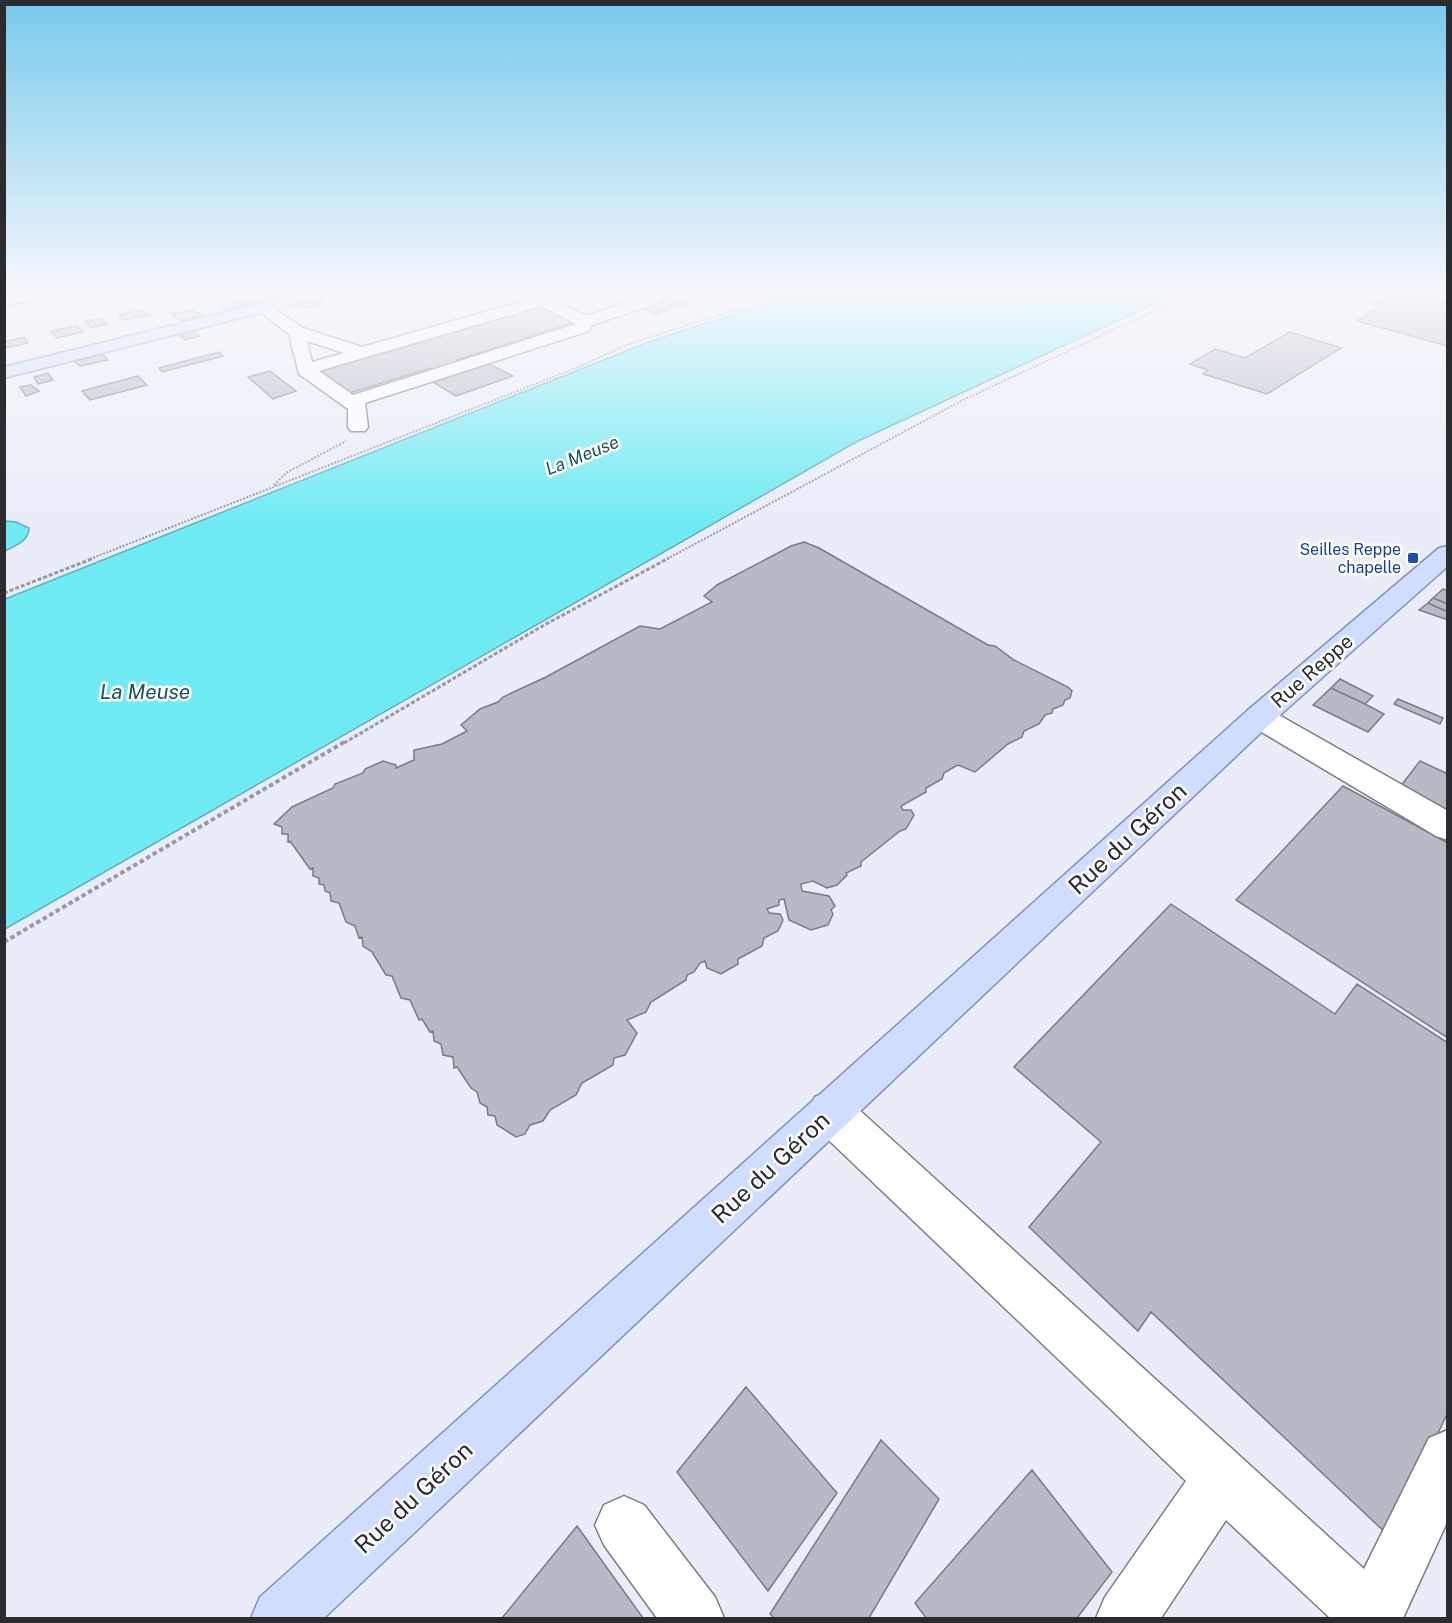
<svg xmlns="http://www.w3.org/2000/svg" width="1452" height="1623" font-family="'Public Sans',sans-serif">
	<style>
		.water { fill: #70ebf3; stroke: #5bb2b8; stroke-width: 1.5 }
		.building { fill: #b7bac4; stroke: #797c86; stroke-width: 1.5 }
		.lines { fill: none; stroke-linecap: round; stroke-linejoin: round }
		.minor-casing { stroke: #7a7d87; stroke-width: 3 }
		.major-casing { stroke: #8291b6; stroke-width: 3 }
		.path-far2 { stroke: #999ba3; stroke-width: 2; stroke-dasharray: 2 1.5; stroke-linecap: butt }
		.path-far1 { stroke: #999ba3; stroke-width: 3; stroke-dasharray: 4 2; stroke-linecap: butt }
		.path { stroke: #999ba3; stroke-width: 4; stroke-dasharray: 4.5 3; stroke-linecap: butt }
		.minor { fill: #fff; fill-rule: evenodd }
		.major { fill: #d0ddfe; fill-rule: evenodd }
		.transit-dot { fill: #1a4fb4; stroke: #fff; stroke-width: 2 }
		.labels { text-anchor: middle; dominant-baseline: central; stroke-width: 5; stroke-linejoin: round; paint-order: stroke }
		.far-transit-label { font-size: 16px; fill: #164399; stroke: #fff; text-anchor: end }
		.far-water-label { font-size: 18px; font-style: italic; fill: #1d5256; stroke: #fff }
		.street-label { font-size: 20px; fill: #2b2c30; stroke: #fff }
		.water-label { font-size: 21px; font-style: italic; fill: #1d5256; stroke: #fff }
		.near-street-label { font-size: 24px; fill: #2b2c30; stroke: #fff }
	</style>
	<rect width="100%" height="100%" fill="#eaedf8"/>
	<path class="water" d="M794,295H1173L856,442L5,929V599L651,341Z
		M5,521L16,522L29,528C29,541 15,546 5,551Z"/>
	<path class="building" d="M1387,295H1423L1448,301V346L1357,321L1379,307L1372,304Z
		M258,297L264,301L244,306L239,302Z
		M670,297L686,304L655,314L639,307Z
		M319,299L322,302L315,303L318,305L308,308L297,305Z
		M239,302L244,306L226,311L221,307Z
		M538,306L575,322L457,360L464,364L438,372L430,368L350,393L318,371Z
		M142,310L148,315L124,320L119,315Z
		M194,310L203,316L181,321L172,314Z
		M102,319L107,324L91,328L85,321Z
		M77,326L83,332L57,338L51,331Z
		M193,331L199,336L185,340L179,334Z
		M1290,332L1341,348L1267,394L1203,374L1208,370L1190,364L1215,349L1245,358Z
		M24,337L28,343L4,348V342Z
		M219,352L223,356L162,372L159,368Z
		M102,354L108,360L80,366L74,361Z
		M489,364L513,376L456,396L433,382Z
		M270,371L296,391L273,399L248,377Z
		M48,373L53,380L38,384L34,377Z
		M138,376L147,385L90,400L82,391Z
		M31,385L39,391L26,396L20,387Z
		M804,542L819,548L988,645L995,646L1014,660L1068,687L1072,691L1070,698L1065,700L1063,705L1053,709L1052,713L1045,715L1039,724L1024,731L1022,737L1008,744L975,772L958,765L954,767L944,773L942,779L926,788V792L901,806L903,810H911L914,815L906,829L900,831L861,862V866L846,873L847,875L837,885L827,888L813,881L801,884L802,891L829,896L835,906L831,910L833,914L828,925L811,930L789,920L784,899L779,900V905L767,909L769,913L780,914L783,920L778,931L764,938L762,946L738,959V964L721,974L707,968L705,961L700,963L694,972L687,975L686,980L651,1002L646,1012L627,1020L637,1033L625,1055L614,1058L613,1065L582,1083L576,1095L550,1110L543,1121L530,1125L525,1134L516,1137L497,1125L495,1116L488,1115L487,1107L480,1103L477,1092L471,1088L457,1067L454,1068L453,1057L443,1055L441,1044L434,1041L433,1031L430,1032L422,1019L419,1020L410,1000L401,998L392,976L386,975L372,952L363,946L362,937L359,938L355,926L346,922L339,903L331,901L330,893L325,891L324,885L319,884V878L313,876V868L310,869L290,841L288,842V834H282V827L274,824L292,807L333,788L335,784L363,773L365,769L383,761L396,765V768L414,760V750L442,744L467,731L461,725L480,709L498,702L503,697L546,677L640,626L660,629L712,602L704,596L717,585L791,546Z
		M1443,589L1448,591V604L1433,598Z
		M1433,598L1448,604V612L1428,603Z
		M1428,603L1448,612V620L1419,610Z
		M1340,679L1373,696L1365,704L1331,688Z
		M1331,688L1365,704L1384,714L1368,732L1313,705Z
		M1398,699L1443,718L1440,724L1394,704Z
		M1420,761L1448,774V811L1400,787Z
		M1343,786L1448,843V1038L1236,900Z
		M1171,904L1335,1014L1357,984L1448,1043V1412L1389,1536L1151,1312L1138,1331L1029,1227L1101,1142L1014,1067Z
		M746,1387L837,1493L768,1591L677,1472Z
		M881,1440L939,1499L869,1618H774L770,1614Z
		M1032,1470L1112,1572L1077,1618H926L915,1603Z
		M577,1526L643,1618H502Z"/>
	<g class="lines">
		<defs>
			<path id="minor" d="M44,295L42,298L4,306V296Z
				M648,295H664L658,303L592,325L589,331L365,403L368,427L365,431H351L348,427V409L299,374L289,334L255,308L257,305H269L303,328L362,347L542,296L587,316ZM541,306L576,324L353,395L319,371ZM307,341L344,353L312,362Z
				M1431,295H1448V303Z
				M1259,707L1270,710L1448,811V840L1436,836L1248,724L1244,717L1248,710Z
				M830,1091L845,1097L1364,1569L1429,1438L1448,1430V1520L1403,1618H1330L1226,1520L1161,1618H1096L1105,1597L1186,1481L815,1127L808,1112L815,1097Z
				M624,1496L644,1505L715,1597L724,1618H657L604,1545L595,1525L604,1505Z"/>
			<path id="major" d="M294,295H321L319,298L4,378V367Z
				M1448,546V566L1270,724L324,1618H251L260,1597L1248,710L1439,548Z"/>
		</defs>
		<use href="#minor" class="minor-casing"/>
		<use href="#major" class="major-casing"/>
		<path class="path-far2" d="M274,485L286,473L346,441
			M90,559L576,368L629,344L782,295
			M667,559L963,400L1188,295"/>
		<path class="path-far1" d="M4,593L94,558
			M344,743L546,624L669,558"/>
		<path class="path" d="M4,942L346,741"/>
		<use href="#minor" class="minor"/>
		<use href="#major" class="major"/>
	</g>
	<linearGradient id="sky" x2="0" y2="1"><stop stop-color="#78caec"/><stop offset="0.56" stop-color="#f6f7fc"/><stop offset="1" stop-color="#f6f7fc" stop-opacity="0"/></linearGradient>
	<rect width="1452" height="523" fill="url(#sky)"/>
	<rect class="transit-dot" x="1407" y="552" width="12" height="12" rx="3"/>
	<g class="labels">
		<g class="far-transit-label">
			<text x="1401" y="549">Seilles Reppe<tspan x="1401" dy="18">chapelle</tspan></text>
		</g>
		<g class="far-water-label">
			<text transform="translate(582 455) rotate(-22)">La Meuse</text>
		</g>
		<g class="street-label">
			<text transform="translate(1312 671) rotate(-41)">Rue Reppe</text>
		</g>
		<g class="water-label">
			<text x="145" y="691">La Meuse</text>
		</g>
		<g class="near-street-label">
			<text transform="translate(1127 838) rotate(-43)">Rue du Géron</text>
			<text transform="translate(770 1167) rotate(-43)">Rue du Géron</text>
			<text transform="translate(413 1497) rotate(-43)">Rue du Géron</text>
		</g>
	</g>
	<rect width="1452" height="1623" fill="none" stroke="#2b2c30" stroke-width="12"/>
</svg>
